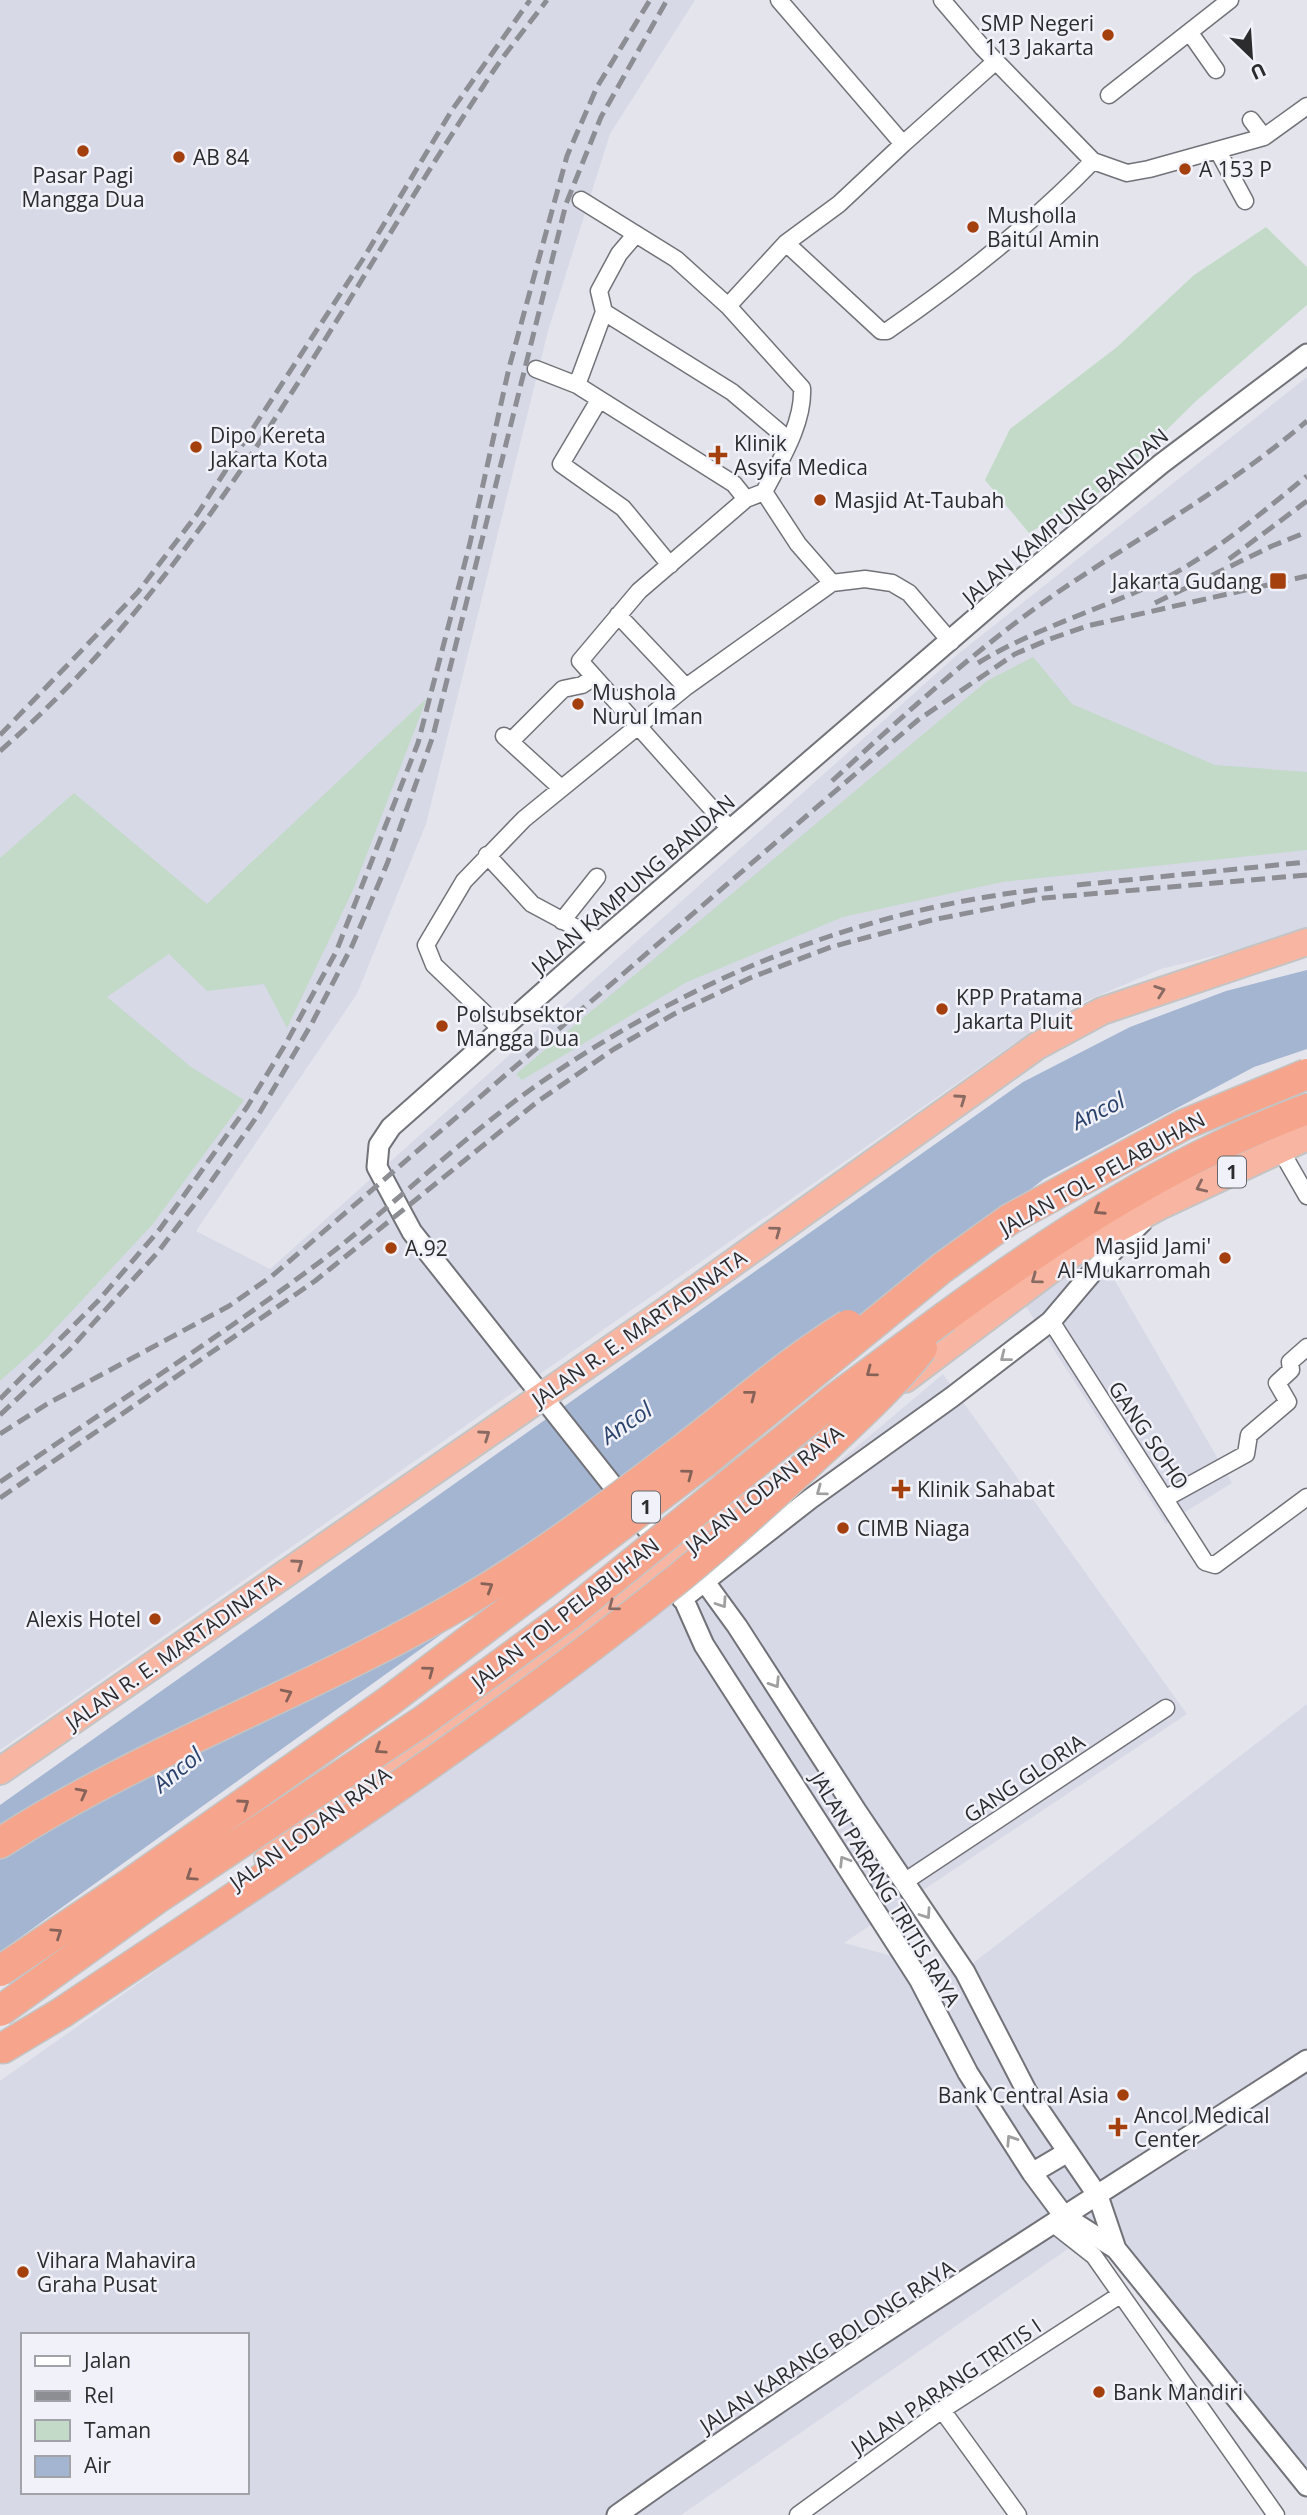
<svg xmlns="http://www.w3.org/2000/svg" width="1307" height="2515" font-family="'Open Sans',sans-serif">
	<style>
		.built { fill: #d7d9e7; fill-rule: evenodd }
		.green { fill: #c2dac7 }
		.water { fill: #a4b5d2 }
		.lines { fill: none; stroke-linecap: round; stroke-linejoin: round }
		.minor-casing { stroke: #727379; stroke-width: 19 }
		.tertiary-casing { stroke: #727379; stroke-width: 23 }
		.trunk-casing { stroke: #c4c4c5; stroke-width: 30 }
		.motorway-casing { stroke: #c4c4c5; stroke-width: 33 }
		.minor { stroke: #fff; stroke-width: 16 }
		.tertiary { stroke: #fff; stroke-width: 19 }
		.trunk { stroke: #f8b6a2; stroke-width: 26 }
		.motorway { stroke: #f6a48b; stroke-width: 30 }
		.rail { stroke: #8d8e93; stroke-width: 5; stroke-dasharray: 14 7; stroke-linecap: butt }
		.motorway-bridge-casing { stroke: #c4c4c5; stroke-width: 33; stroke-linecap: butt }
		.motorway-bridge { stroke: #f6a48b; stroke-width: 30 }
		.oneway { stroke: #886a63 }
		.oneway2 { stroke: #876258 }
		.oneway3 { stroke: #a0a0a1 }
		.poi-dot { fill: #a43f0e; stroke: #f1f2f9; stroke-width: 2.5 }
		.labels { text-anchor: middle; dominant-baseline: central; stroke-width: 5; stroke-linejoin: round; paint-order: stroke }
		.shield { fill: #f1f2f9; stroke: #67676c; stroke-width: 2 }
		.shield-label { font-size: 19px; font-weight: bold; fill: #2c2c2f }
		.poi-label { font-size: 21px; fill: #2c2c2f; stroke: #f1f2f9; text-anchor: start }
		.street-label { font-size: 21px; fill: #2c2c2f; stroke: #f1f2f9 }
		.water-label { font-size: 23px; font-style: italic; fill: #2b436c; stroke: #f1f2f9 }
	</style>
	<rect width="100%" height="100%" fill="#e4e5ec"/>
	<path class="built" d="M0,0H695L610,134L548,331L426,824L357,994L196,1231L270,1269L958,654L1307,377V933L1161,969L1058,1013L0,1750Z
		M1096,1248L1232,1483L1166,1524L1023,1302Z
		M943,1374L1187,1714L844,1943L959,1974L1307,1704V2492L1110,2220L681,2515H0V2081L643,1627ZM23,2335H247V2492H23Z"/>
	<path class="green" d="M1266,227L1307,267V305L1195,402L1110,486L1029,533L985,480L1010,429L1117,347L1194,275Z
		M1033,657L1072,704L1215,765L1307,772V850L1002,882L843,917L687,982L522,1080L516,1074L987,681Z
		M427,698L353,890L287,1028L264,984L207,991L169,954L107,997L191,1067L244,1100L152,1225L40,1345L0,1381V858L74,793L207,904Z"/>
	<path class="water" d="M1307,970V1049L1254,1067L1044,1179L611,1512L0,1952V1805L1023,1082L1130,1027L1226,991Z"/>
	<g class="lines">
		<defs>
			<path id="minor" d="M779,0L903,144L996,61
				M942,0L983,48L1093,161L1127,173L1149,169L1264,137L1307,106
				M1190,33L1216,70
				M1109,95L1230,0
				M1251,120L1264,137
				M1218,151L1245,201
				M786,243L881,331H887C961,280 1031,225 1093,161
				M728,306L786,243L839,204L903,144
				M604,312L732,392L790,441
				M536,369L577,385L734,484L746,499L764,492C780,461 804,423 802,388L728,306L676,259L581,200
				M577,385L604,312L599,291L619,254L636,234
				M599,400L561,464L623,508L670,565
				M764,492L798,544L832,583
				M618,615L686,687
				M504,736L561,788
				M511,741L563,689L582,685L593,678
				M730,829L580,661L639,591L746,499
				M487,855L532,904L601,941
				M562,921L597,877
				M502,1030L434,965L426,945L464,881L524,819L686,687L832,583L865,579L892,583L909,593L951,642
				M1280,1149L1307,1196
				M1051,1321L1205,1562L1215,1565L1307,1497
				M1166,1498L1246,1454L1249,1435L1288,1402L1277,1383L1291,1370L1290,1362L1307,1347
				M904,1882L1166,1708
				M1052,2223L1094,2256L1276,2515
				M942,2410L1018,2515
				M798,2515L942,2410L1120,2295"/>
			<path id="tertiary" d="M1307,354L1161,464L1014,585L601,941L391,1127L379,1145L377,1167L412,1232L659,1544L704,1645L919,1979L968,2073L1032,2173L1064,2216L1116,2249L1307,2486
				M686,1556L737,1626L857,1812L965,1972L1027,2092L1098,2196L1116,2249
				M682,1599L810,1499L952,1397L1051,1321L1095,1269L1142,1222
				M1032,2173L1066,2153
				M617,2515C841,2355 1076,2210 1307,2060"/>
			<path id="trunk" d="M905,1379L1073,1253L1158,1207L1307,1137
				M0,1771L667,1310L1037,1046L1102,1011L1307,942
				M268,1858C431,1741 596,1627 750,1498"/>
			<path id="motorway" d="M945,1317C1060,1233 1173,1159 1307,1109
				M0,1843L24,1828
				M3,2048L63,2012"/>
		</defs>
		<use href="#minor" class="minor-casing"/>
		<use href="#tertiary" class="tertiary-casing"/>
		<use href="#trunk" class="trunk-casing"/>
		<use href="#motorway" class="motorway-casing"/>
		<use href="#minor" class="minor"/>
		<use href="#tertiary" class="tertiary"/>
		<use href="#trunk" class="trunk"/>
		<use href="#motorway" class="motorway"/>
		<path class="rail" d="M1229,559L1307,501
			M1155,603L1272,546L1307,532
			M978,663C1034,629 1095,611 1154,584C1210,557 1259,515 1307,476
			M0,735L138,592L198,513L363,259L452,110L530,0
			M0,751C211,568 332,314 484,85C503,55 526,28 547,0
			M832,781C905,714 979,646 1061,590C1144,534 1231,486 1307,421
			M1077,885L1307,862
			M0,1399L98,1301L160,1229L247,1107L285,1045L336,952L418,743L470,543L509,368L567,156L597,87L650,0
			M0,1415L69,1350L158,1252L203,1193L260,1112L312,1023L352,946L387,864L433,736L566,204L601,117L667,0
			M0,1434L47,1404L229,1306L272,1276L918,720L1015,654L1050,639L1087,626L1307,576
			M0,1482C102,1412 206,1346 305,1273C383,1216 452,1146 530,1090C685,980 863,907 1053,888
			M0,1498L315,1281L537,1102L614,1049L674,1014L750,978L831,947L932,920L1044,898L1307,875"/>
		<defs>
			<path id="motorway-bridge" d="M24,1828C167,1741 327,1684 471,1598C545,1554 615,1501 683,1449C738,1407 789,1361 848,1325
				M0,1971L128,1885L389,1701L707,1460L942,1268L1010,1219L1183,1125L1307,1074
				M0,2011L156,1899L423,1721L567,1616L836,1398L945,1317
				M63,2012C272,1872 484,1735 680,1577C731,1535 779,1491 827,1446C860,1415 894,1384 922,1348"/>
		</defs>
		<use href="#motorway-bridge" class="motorway-bridge-casing"/>
		<use href="#motorway-bridge" class="motorway-bridge"/>
	</g>
	<defs><path id="oneway-chevron" d="M-2-3.5L2.5 0L-2 3.5" fill="none" stroke-width="1.6" stroke-linecap="round" stroke-linejoin="round" transform="scale(1.75)"/></defs>
	<g class="oneway">
		<use href="#oneway-chevron" transform="translate(1160 991) rotate(-19)"/>
		<use href="#oneway-chevron" transform="translate(961 1099) rotate(-35)"/>
		<use href="#oneway-chevron" transform="translate(1201 1187) rotate(155)"/>
		<use href="#oneway-chevron" transform="translate(776 1231) rotate(-36)"/>
		<use href="#oneway-chevron" transform="translate(1036 1279) rotate(144)"/>
		<use href="#oneway-chevron" transform="translate(485 1435) rotate(-35)"/>
		<use href="#oneway-chevron" transform="translate(298 1564) rotate(-35)"/>
		<use href="#oneway-chevron" transform="translate(613 1606) rotate(143)"/>
	</g>
	<g class="oneway2">
		<use href="#oneway-chevron" transform="translate(1099 1210) rotate(147)"/>
		<use href="#oneway-chevron" transform="translate(871 1372) rotate(143)"/>
		<use href="#oneway-chevron" transform="translate(751 1395) rotate(-38)"/>
		<use href="#oneway-chevron" transform="translate(688 1474) rotate(-37)"/>
		<use href="#oneway-chevron" transform="translate(488 1587) rotate(-32)"/>
		<use href="#oneway-chevron" transform="translate(429 1671) rotate(-37)"/>
		<use href="#oneway-chevron" transform="translate(287 1694) rotate(-26)"/>
		<use href="#oneway-chevron" transform="translate(380 1749) rotate(146)"/>
		<use href="#oneway-chevron" transform="translate(82 1793) rotate(-28)"/>
		<use href="#oneway-chevron" transform="translate(244 1804) rotate(-35)"/>
		<use href="#oneway-chevron" transform="translate(191 1876) rotate(146)"/>
		<use href="#oneway-chevron" transform="translate(57 1933) rotate(-34)"/>
	</g>
	<g class="oneway3">
		<use href="#oneway-chevron" transform="translate(1005 1357) rotate(142)"/>
		<use href="#oneway-chevron" transform="translate(821 1491) rotate(144)"/>
		<use href="#oneway-chevron" transform="translate(722 1603) rotate(56)"/>
		<use href="#oneway-chevron" transform="translate(775 1683) rotate(57)"/>
		<use href="#oneway-chevron" transform="translate(844 1861) rotate(-122)"/>
		<use href="#oneway-chevron" transform="translate(926 1914) rotate(56)"/>
		<use href="#oneway-chevron" transform="translate(1011 2140) rotate(-123)"/>
	</g>
	<g class="poi-dot">
		<circle cx="1108" cy="35" r="7"/>
		<circle cx="83" cy="151" r="7"/>
		<circle cx="179" cy="157" r="7"/>
		<circle cx="1185" cy="169" r="7"/>
		<circle cx="973" cy="227" r="7"/>
		<circle cx="196" cy="447" r="7"/>
		<path d="M714.5 444.5h7v7h7v7h-7v7h-7v-7h-7v-7h7z"/>
		<circle cx="820" cy="500" r="7"/>
		<rect x="1269" y="572" width="18" height="18" rx="3.5"/>
		<circle cx="578" cy="704" r="7"/>
		<circle cx="942" cy="1009" r="7"/>
		<circle cx="442" cy="1026" r="7"/>
		<circle cx="391" cy="1248" r="7"/>
		<circle cx="1225" cy="1258" r="7"/>
		<path d="M897.5 1478.5h7v7h7v7h-7v7h-7v-7h-7v-7h7z"/>
		<circle cx="843" cy="1528" r="7"/>
		<circle cx="155" cy="1619" r="7"/>
		<circle cx="1123" cy="2095" r="7"/>
		<path d="M1114.5 2116.5h7v7h7v7h-7v7h-7v-7h-7v-7h7z"/>
		<circle cx="23" cy="2272" r="7"/>
		<circle cx="1099" cy="2392" r="7"/>
	</g>
	<g class="labels">
		<g class="shield">
			<rect x="1218" y="1156.5" width="28" height="31" rx="5"/>
			<rect x="632" y="1491.5" width="28" height="31" rx="5"/>
		</g>
		<g class="shield-label">
			<text x="1232" y="1172">1</text>
			<text x="646" y="1507">1</text>
		</g>
		<g class="poi-label">
			<text x="1094" y="23" text-anchor="end">SMP Negeri<tspan x="1094" dy="24">113 Jakarta</tspan></text>
			<text x="193" y="157">AB 84</text>
			<text x="1199" y="169">A 153 P</text>
			<text x="83" y="175" text-anchor="middle">Pasar Pagi<tspan x="83" dy="24">Mangga Dua</tspan></text>
			<text x="987" y="215">Musholla<tspan x="987" dy="24">Baitul Amin</tspan></text>
			<text x="210" y="435">Dipo Kereta<tspan x="210" dy="24">Jakarta Kota</tspan></text>
			<text x="734" y="443">Klinik<tspan x="734" dy="24">Asyifa Medica</tspan></text>
			<text x="834" y="500">Masjid At-Taubah</text>
			<text x="1262" y="581" text-anchor="end">Jakarta Gudang</text>
			<text x="592" y="692">Mushola<tspan x="592" dy="24">Nurul Iman</tspan></text>
			<text x="956" y="997">KPP Pratama<tspan x="956" dy="24">Jakarta Pluit</tspan></text>
			<text x="456" y="1014">Polsubsektor<tspan x="456" dy="24">Mangga Dua</tspan></text>
			<text x="1211" y="1246" text-anchor="end">Masjid Jami'<tspan x="1211" dy="24">Al-Mukarromah</tspan></text>
			<text x="405" y="1248">A.92</text>
			<text x="917" y="1489">Klinik Sahabat</text>
			<text x="857" y="1528">CIMB Niaga</text>
			<text x="141" y="1619" text-anchor="end">Alexis Hotel</text>
			<text x="1109" y="2095" text-anchor="end">Bank Central Asia</text>
			<text x="1134" y="2115">Ancol Medical<tspan x="1134" dy="24">Center</tspan></text>
			<text x="37" y="2260">Vihara Mahavira<tspan x="37" dy="24">Graha Pusat</tspan></text>
			<text x="1113" y="2392">Bank Mandiri</text>
		</g>
		<g class="street-label">
			<text transform="translate(1065 516) rotate(-40)">JALAN KAMPUNG BANDAN</text>
			<text transform="translate(633 884) rotate(-41)">JALAN KAMPUNG BANDAN</text>
			<text transform="translate(1102 1173) rotate(-29)">JALAN TOL PELABUHAN</text>
			<text transform="translate(639 1328) rotate(-35)">JALAN R. E. MARTADINATA</text>
			<text transform="translate(1149 1435) rotate(56)">GANG SOHO</text>
			<text transform="translate(764 1489) rotate(-38)">JALAN LODAN RAYA</text>
			<text transform="translate(565 1613) rotate(-38)">JALAN TOL PELABUHAN</text>
			<text transform="translate(173 1651) rotate(-35)">JALAN R. E. MARTADINATA</text>
			<text transform="translate(1024 1778) rotate(-34)">GANG GLORIA</text>
			<text transform="translate(310 1828) rotate(-36)">JALAN LODAN RAYA</text>
			<text transform="translate(886 1889) rotate(59)">JALAN PARANG TRITIS RAYA</text>
			<text transform="translate(827 2346) rotate(-33)">JALAN KARANG BOLONG RAYA</text>
			<text transform="translate(946 2386) rotate(-34)">JALAN PARANG TRITIS I</text>
		</g>
		<g class="water-label">
			<text transform="translate(1098 1110) rotate(-26)">Ancol</text>
			<text transform="translate(626 1422) rotate(-34)">Ancol</text>
			<text transform="translate(177 1769) rotate(-39)">Ancol</text>
		</g>
	</g>
	<rect x="21" y="2333" width="228" height="161" fill="#f1f2f9" stroke="#a2a3a8" stroke-width="2"/>
	<rect x="35" y="2356" width="35" height="10" fill="#ffffff" stroke="#a2a3a8" stroke-width="2"/>
	<text x="84" y="2368" font-size="21" fill="#2c2c2f">Jalan</text>
	<rect x="35" y="2391" width="35" height="10" fill="#8d8e93" stroke="#a2a3a8" stroke-width="2"/>
	<text x="84" y="2403" font-size="21" fill="#2c2c2f">Rel</text>
	<rect x="35" y="2420" width="35" height="21" fill="#c2dac7" stroke="#a2a3a8" stroke-width="2"/>
	<text x="84" y="2438" font-size="21" fill="#2c2c2f">Taman</text>
	<rect x="35" y="2456" width="35" height="21" fill="#a4b5d2" stroke="#a2a3a8" stroke-width="2"/>
	<text x="84" y="2473" font-size="21" fill="#2c2c2f">Air</text>
	<g transform="translate(1251 56) rotate(155)" stroke="#f1f2f9" stroke-width="5" paint-order="stroke">
	<path d="M0-5L12 26L0 18L-12 26Z" fill="#2c2c2f"/>
	<text y="-10" font-size="19" font-weight="bold" text-anchor="middle" fill="#2c2c2f">U</text>
	</g>
</svg>
